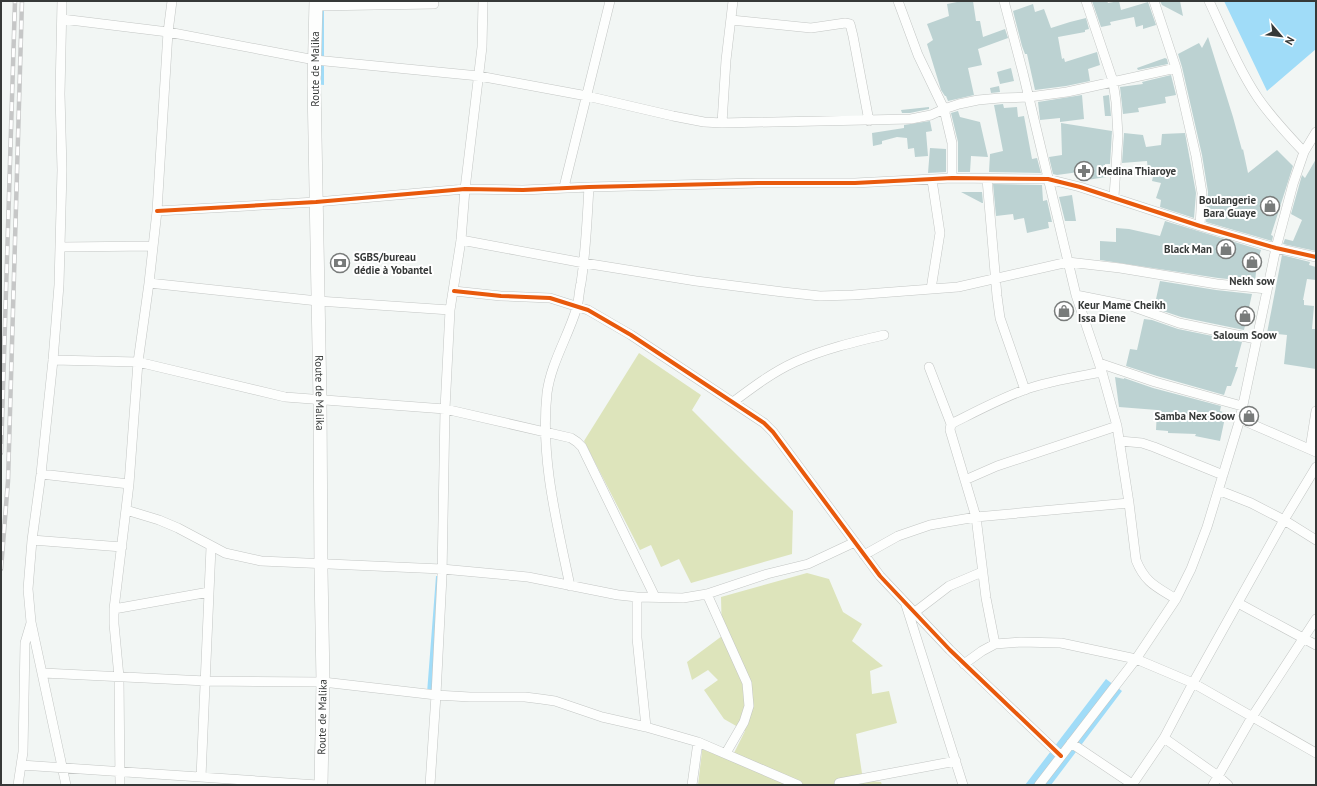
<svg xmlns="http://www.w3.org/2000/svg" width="1317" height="786" font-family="'PT Sans',sans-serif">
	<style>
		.green { fill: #dde4bb }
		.water { fill: #a0dcf8 }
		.building { fill: #bcd2d2 }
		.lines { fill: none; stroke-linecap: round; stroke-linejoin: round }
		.minor-casing { stroke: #c3c6c4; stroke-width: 10 }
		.secondary-casing { stroke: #c3c6c4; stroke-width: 14 }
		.minor { stroke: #fdfefd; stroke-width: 9 }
		.secondary { stroke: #fdfefd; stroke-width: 13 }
		.rail-casing { stroke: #c6c7c7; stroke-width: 4.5 }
		.rail { stroke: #fff; stroke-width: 3; stroke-dasharray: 9; stroke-linecap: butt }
		.cycleway-casing { stroke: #fff; stroke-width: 6 }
		.cycleway { stroke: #e8590c; stroke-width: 4 }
		.labels { text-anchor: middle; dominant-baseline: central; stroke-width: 4; stroke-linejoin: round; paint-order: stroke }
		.street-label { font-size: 11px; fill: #363938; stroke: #fff }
		.poi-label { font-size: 11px; font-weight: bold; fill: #363938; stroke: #fff; text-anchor: start }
	</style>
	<rect width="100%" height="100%" fill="#f2f6f4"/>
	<path class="green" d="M639,353L701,395L692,410L793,511L792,554L691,583L679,559L661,567L651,545L640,550L584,441Z
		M807,573L829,579L843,612L862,624L852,641L883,666L870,671L872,694L889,691L897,723L856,734L863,780L881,782L882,785H698L703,743L734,753L745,731L724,719L704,690L718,680L708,670L692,680L687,662L722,636L721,597Z"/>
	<path class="water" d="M311,1H324V85L314,84Z
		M1224,1H1316V49L1267,91Z
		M436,576H445L439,692L427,693Z
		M1106,679L1122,691L1051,785H1025Z"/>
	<path class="building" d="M962,1H973L976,21H980L983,37L1005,29L1008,38L978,49L982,65L968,68L974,95L948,101L946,96H945L941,90L927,44L933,40L927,24L949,16L947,4Z
		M1092,1H1107L1108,3L1119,1L1121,10L1148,2L1156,25L1143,29V25L1136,27L1134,17L1110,22L1111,25L1101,27Z
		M1160,1H1180L1183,16L1162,5Z
		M1033,4L1035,12L1044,9L1051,28L1070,22L1086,18L1089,29L1085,30V32L1058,37L1062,59L1064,58L1065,62L1097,52L1100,65L1088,69L1090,81L1066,86L1035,90L1027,54H1025L1022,46L1013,11Z
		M1208,37L1233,117L1242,150L1243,149L1248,173L1277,150L1293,166L1271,235L1273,236L1272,241L1206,222L1208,192L1202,155L1182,67L1178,54L1199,43L1202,48Z
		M1165,58L1167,59L1168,64L1138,70L1137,68Z
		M1011,68L1014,81L1000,84L997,72Z
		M1171,75L1176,95L1165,97L1166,103L1138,108L1139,112L1123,114L1120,87L1143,84L1142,82Z
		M999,86L1000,92L991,93L990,88Z
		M1082,95L1084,119L1060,122V118L1040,120L1038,102Z
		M1109,95L1111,116H1105L1103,96Z
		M1003,104L1004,108L1017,107L1018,117L1024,116L1032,159L1037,158L1041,173L989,172L990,154L1003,151L994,105Z
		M929,107V109L910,113H902L901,110Z
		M958,111L960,117L980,122L988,157L971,156L970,172H958V142L951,113Z
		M930,121L932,131L926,132L928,156L915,157L914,148L908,149L907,138L897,137L882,141V144L873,146L872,133L904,128V125Z
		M1061,123L1112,131L1110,164H1105L1106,177L1087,180L1086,171L1057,175L1053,174L1049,157L1062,155Z
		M1124,133L1143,135L1146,147L1161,145L1162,134L1185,133L1196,193L1194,218L1160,207L1161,200L1156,198L1161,183L1152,181L1154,172H1148L1147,161L1122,163Z
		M930,148L946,149V172L928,173Z
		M1316,159V251L1283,244L1285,239L1293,241L1302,220L1291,214L1302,175L1305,178Z
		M993,184L1042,185L1043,201L1047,200L1052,222H1048L1049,228L1027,233L1024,218L1014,220L1013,214L996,216Z
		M961,192H982L983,203H982Z
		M1072,195L1076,221H1065L1059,197Z
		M1165,221L1261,250L1254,272H1256L1255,282L1218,278L1100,260V241L1116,242V228L1129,229L1160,236Z
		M1282,255L1310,262L1309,265L1316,267V280L1307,279L1303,300H1304V305L1314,306L1312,329H1316V369L1284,364L1287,335L1267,333Z
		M1160,281L1216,290L1252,294L1244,330L1181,317L1154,308Z
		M1144,319L1152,320L1178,329L1242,342L1235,367H1238L1231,386H1227L1224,395L1157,376L1126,366L1130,349L1137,350Z
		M1115,377L1124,379V378L1153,388L1221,406L1220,411L1226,413L1220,441L1195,436L1196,434L1168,433V431L1156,430L1157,410L1119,407Z"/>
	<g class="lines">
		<defs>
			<path id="minor" d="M62,1L60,94L62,170L59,285L53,360L41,474L32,540L28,589L31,622L66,785
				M898,1L918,55L944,109L952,143V178
				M1004,1L1023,73L1076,295L1102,372L1117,426L1129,503L1136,560C1145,583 1157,587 1176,599
				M1086,1L1113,81L1116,102L1118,136L1114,197
				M1154,1L1176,68L1196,156L1202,193L1200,226
				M1209,1C1224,33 1238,68 1258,98C1271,117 1287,134 1304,152
				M316,6L434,4
				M62,19L168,32L315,60L479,76L587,96L673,116L704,122L722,123L911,119L931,115L944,109L959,104L978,100L1000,98L1029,97L1067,92L1176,68
				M731,20L811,28L845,23L850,24L853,36L869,121
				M722,123L726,60L733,1
				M987,179L997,296L1000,318L1025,390
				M564,187L610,1
				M157,211L316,202L465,189L523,190L589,187L758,183H855L952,178L1048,179L1080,187L1200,226L1276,248L1316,257
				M461,240L584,263L696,281L783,292L820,296L853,295L958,287L1068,262L1120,268L1217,284L1267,289
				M61,247L153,246
				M149,283L318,301L450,310
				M931,289L940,233L932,180
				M454,291L501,296L550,298L588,310L631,335L764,423L773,432L880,576L950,650L1061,756
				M1076,295L1131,306L1179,323L1256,339
				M53,360L138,362L285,397L445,409L571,438L577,442L582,447L655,597
				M1099,363L1155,382L1242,406
				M929,367L951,424L950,430L976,517L986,598L995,644
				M733,402C753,387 773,372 795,362C824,349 854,342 884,335
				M1240,419L1316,452
				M951,424C975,412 999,399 1024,390C1049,381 1076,377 1102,372
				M1120,441L1142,443L1154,447L1223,475
				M1310,449L1316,411
				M41,474L129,484
				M965,480L997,466L1117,426
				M1218,490L1251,503L1284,520L1316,540
				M126,510L159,520L178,528L225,553L261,561L442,569L528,577L618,595L637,597L683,598L707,594L767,574L808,564L855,542
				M32,540L122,547
				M864,555L898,536L930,525L976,517L1129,503
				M570,586C557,523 540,458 547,393C551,363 568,337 577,307C579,300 579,291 581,283C586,251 587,219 589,187
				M707,594L747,683L749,706L744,722L726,753
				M637,597V638L646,727
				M1238,603L1316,645
				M906,605L963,785
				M114,609L209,592
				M915,612L949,586L982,572
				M964,664L982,651L995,644L1021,642L1061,643L1136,659L1193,683L1316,753
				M43,673L206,681L323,682L436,695L470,697H525L541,699L555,701L602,717L646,727L698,742L798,785
				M1164,738L1218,776L1228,785
				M1071,743L1132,784
				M21,765L318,785
				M201,777L211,547
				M839,783L956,761
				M18,785L23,752L25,643L31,623
				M120,785L119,677L114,624V609L129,484L138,362L149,283L157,211L168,32L172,1
				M430,785L436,695L442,576L445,409L450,310L461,240L465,189L482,47L483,1
				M692,785L698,742
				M1039,785L1136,659L1176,599L1191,569L1207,527L1240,419L1276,248L1293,184L1304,152L1316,132
				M1132,785L1164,738L1193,683L1284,520L1316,467
				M1213,785L1252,717L1316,619"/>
			<g id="secondary">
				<path id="s1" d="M316,1L314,84L320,400L321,570L323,682L321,785"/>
			</g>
		</defs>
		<use href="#minor" class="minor-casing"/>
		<use href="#secondary" class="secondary-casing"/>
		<use href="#minor" class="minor"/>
		<use href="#secondary" class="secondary"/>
		<defs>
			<path id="rail" d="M1,453L15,1
				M1,569L8,481L22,1"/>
		</defs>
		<use href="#rail" class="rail-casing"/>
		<use href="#rail" class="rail"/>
		<defs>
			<path id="cycleway" d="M157,211L316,202L465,189L523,190L589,187L758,183H855L952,178L1048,179L1080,187L1200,226L1276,248L1316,257
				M454,291L501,296L550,298L588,310L631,335L764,423L773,432L880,576L950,650L1061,756"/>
		</defs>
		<use href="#cycleway" class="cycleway-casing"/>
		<use href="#cycleway" class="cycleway"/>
	</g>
	<defs>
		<symbol id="pharmacy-ring" viewBox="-11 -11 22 22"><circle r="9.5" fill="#fff" stroke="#787b7a" stroke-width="1.5"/><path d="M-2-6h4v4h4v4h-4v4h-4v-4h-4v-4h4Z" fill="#787b7a"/></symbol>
		<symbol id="shop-ring" viewBox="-11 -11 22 22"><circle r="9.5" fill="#fff" stroke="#787b7a" stroke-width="1.5"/><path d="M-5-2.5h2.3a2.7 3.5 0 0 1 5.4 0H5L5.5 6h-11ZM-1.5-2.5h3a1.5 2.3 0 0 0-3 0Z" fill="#787b7a"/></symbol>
		<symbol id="bank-ring" viewBox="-11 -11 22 22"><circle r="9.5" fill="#fff" stroke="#787b7a" stroke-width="1.5"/><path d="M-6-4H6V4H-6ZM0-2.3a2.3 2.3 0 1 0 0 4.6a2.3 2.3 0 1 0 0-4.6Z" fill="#787b7a"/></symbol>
	</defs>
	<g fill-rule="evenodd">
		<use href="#pharmacy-ring" x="1073" y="160" width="22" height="22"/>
		<use href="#shop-ring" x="1259" y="195" width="22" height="22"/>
		<use href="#shop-ring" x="1215" y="238" width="22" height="22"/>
		<use href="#shop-ring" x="1241" y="251" width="22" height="22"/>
		<use href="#bank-ring" x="329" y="252" width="22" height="22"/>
		<use href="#shop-ring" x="1053" y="300" width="22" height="22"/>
		<use href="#shop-ring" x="1234" y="305" width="22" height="22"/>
		<use href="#shop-ring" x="1238" y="405" width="22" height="22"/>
	</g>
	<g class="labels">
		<g class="street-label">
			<text transform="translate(315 69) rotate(-90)">Route de Malika</text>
			<text stroke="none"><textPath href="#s1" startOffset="392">Route de Malika</textPath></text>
			<text transform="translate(322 717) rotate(-89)">Route de Malika</text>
		</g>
		<g class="poi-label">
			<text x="1098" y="171">Medina Thiaroye</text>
			<text x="1256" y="200" text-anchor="end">Boulangerie<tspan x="1256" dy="13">Bara Guaye</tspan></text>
			<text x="1212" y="249" text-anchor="end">Black Man</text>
			<text x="354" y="257">SGBS/bureau<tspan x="354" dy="13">dédie à Yobantel</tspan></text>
			<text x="1252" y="281" text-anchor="middle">Nekh sow</text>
			<text x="1078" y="305">Keur Mame Cheikh<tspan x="1078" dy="13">Issa Diene</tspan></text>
			<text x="1245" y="335" text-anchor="middle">Saloum Soow</text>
			<text x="1235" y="416" text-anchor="end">Samba Nex Soow</text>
		</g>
	</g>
	<rect width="1317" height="786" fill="none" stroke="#363938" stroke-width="4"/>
	<g transform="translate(1281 36) rotate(118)" stroke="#ffffff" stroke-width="3" paint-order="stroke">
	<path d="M0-3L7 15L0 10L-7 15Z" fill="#363938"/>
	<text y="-6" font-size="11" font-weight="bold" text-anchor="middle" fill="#363938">N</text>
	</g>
</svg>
